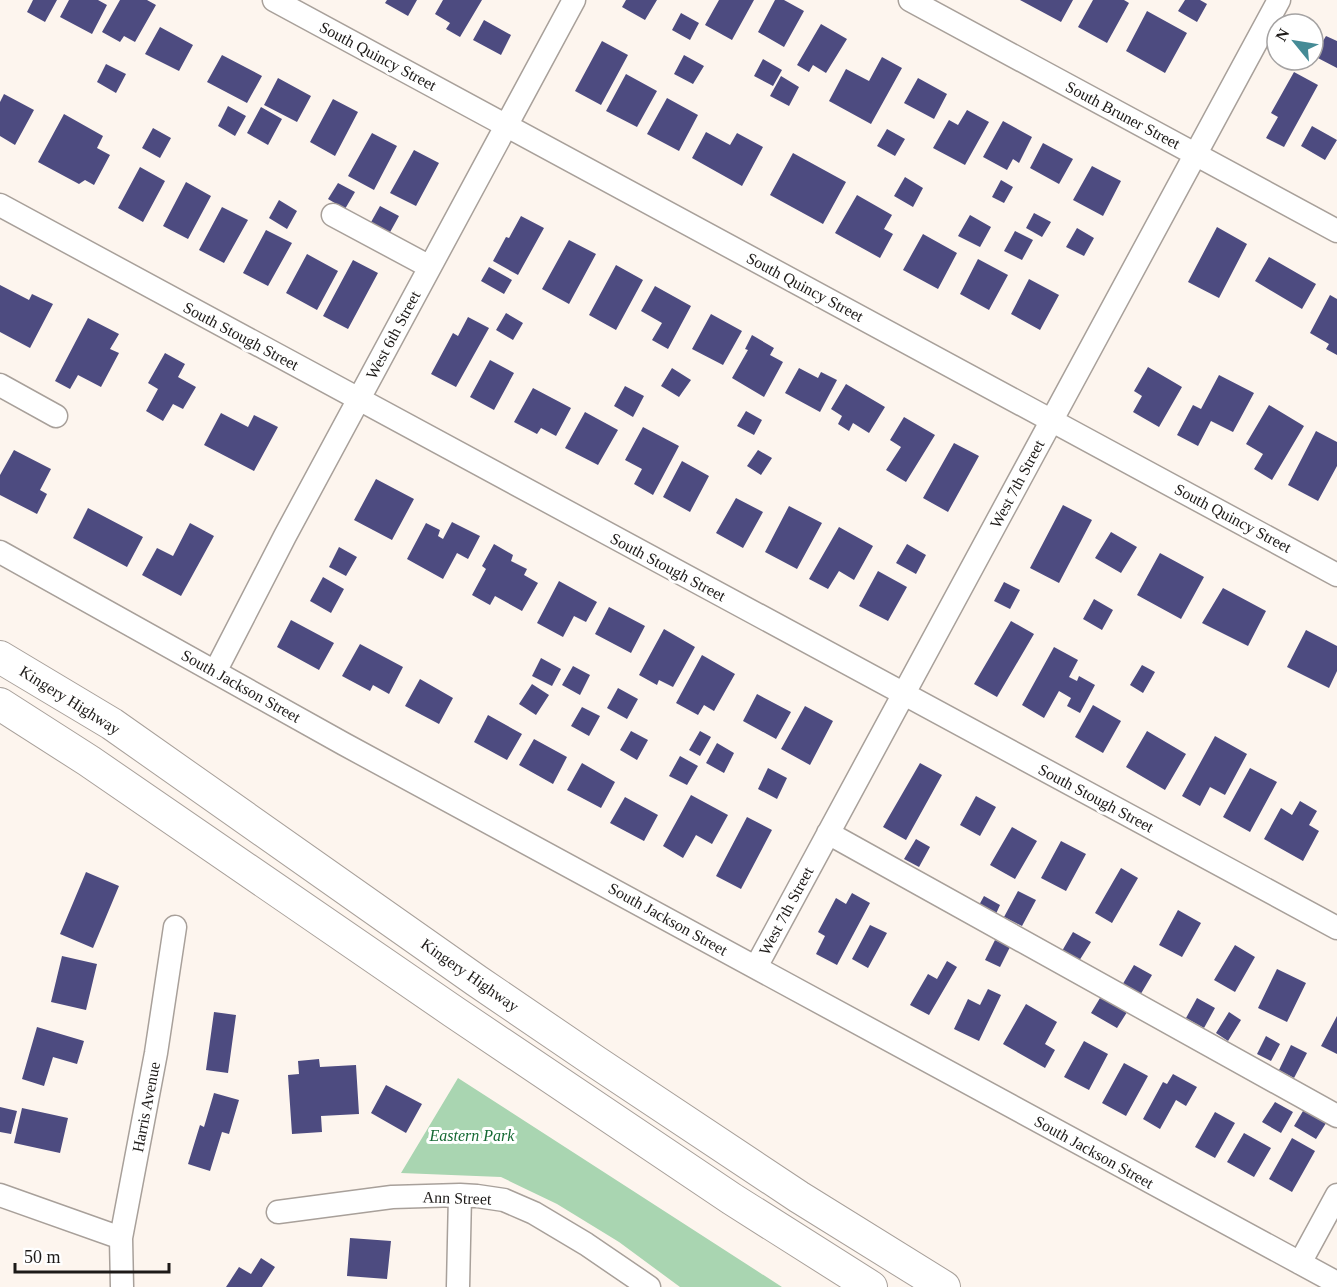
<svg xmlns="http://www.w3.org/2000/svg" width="1337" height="1287" font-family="Georgia,serif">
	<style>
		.green { fill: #a9d5b1 }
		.building { fill: #4d4b80 }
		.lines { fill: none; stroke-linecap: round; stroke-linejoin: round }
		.minor-casing { stroke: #a8a09a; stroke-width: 25 }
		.highway-casing { stroke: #a8a09a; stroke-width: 34 }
		.minor { stroke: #fff; stroke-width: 22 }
		.highway { stroke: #fff; stroke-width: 32 }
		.labels { text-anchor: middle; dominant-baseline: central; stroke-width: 6; stroke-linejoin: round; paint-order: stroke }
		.street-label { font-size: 16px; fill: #1d1a18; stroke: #fff }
		.park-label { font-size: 16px; font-style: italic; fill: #146933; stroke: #fff }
	</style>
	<rect width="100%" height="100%" fill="#fdf5ee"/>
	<path class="green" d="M458,1078L782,1287H680L619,1242L557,1204L501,1177L401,1173Z"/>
	<path class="building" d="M33,0H57L45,22L27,12Z
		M69,0H98L107,5L92,34L60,17Z
		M120,0H147L156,5L135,42L124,36L120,42L102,32Z
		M387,0H417L408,16L385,3Z
		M443,0H482L460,37L446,29L450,23L435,14Z
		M626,0H657L645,20L622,7Z
		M719,0H754L732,40L705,25Z
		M775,0H784L804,11L784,47L758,32Z
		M1020,0H1073L1061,22Z
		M1093,0H1124L1129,3L1107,43L1078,27Z
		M1185,0H1200L1207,4L1197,22L1178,11Z
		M1147,11L1187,33L1165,73L1126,51Z
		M681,13L699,23L690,40L672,30Z
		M484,20L511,35L501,55L473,40Z
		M821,24L847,39L826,73L813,65L809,72L797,65Z
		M160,27L193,45L179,71L145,54Z
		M1326,36L1337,41V68L1314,56Z
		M602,41L628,55L601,105L575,91Z
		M222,55L262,76L247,103L207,82Z
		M684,55L704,66L693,84L674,74Z
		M882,57L902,68L871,124L829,101L846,69L869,81Z
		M763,59L782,70L773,86L754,76Z
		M106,64L126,74L116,93L97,82Z
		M1294,72L1318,85L1284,147L1266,138L1278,117L1271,113Z
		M626,74L657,91L637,127L606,111Z
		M781,76L799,87L789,106L770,96Z
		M278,78L311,96L297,122L264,105Z
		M918,78L947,94L934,119L904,103Z
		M4,94L34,110L15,145L0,136V102Z
		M667,98L698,115L679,151L647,134Z
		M333,99L358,112L335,156L310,142Z
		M228,106L246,116L235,136L218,126Z
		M261,107L282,119L268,145L247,133Z
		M967,110L989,122L965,165L933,148L949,120L958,125Z
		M64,114L103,136L97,148L110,155L94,185L85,180L79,184L38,162Z
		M1003,121L1032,137L1019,163L1013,159L1007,170L983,157Z
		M1312,126L1337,140L1325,160L1301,146Z
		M153,128L171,138L160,158L142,148Z
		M887,129L905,139L895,156L877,146Z
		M706,132L730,145L737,133L763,147L742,186L692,158Z
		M372,133L397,146L374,190L348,176Z
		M1043,143L1073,159L1059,184L1030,168Z
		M414,150L439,163L416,206L390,193Z
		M793,153L846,182L823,224L770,195Z
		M1092,166L1121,181L1103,216L1073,200Z
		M140,167L165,181L143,222L118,208Z
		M905,177L923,188L913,207L894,196Z
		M1001,180L1013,187L1004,203L992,197Z
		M186,182L211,196L188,239L163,226Z
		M338,183L355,192L345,209L328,199Z
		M857,195L892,215L884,229L893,234L880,258L835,233Z
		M279,200L297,211L287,229L269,218Z
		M380,206L399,216L389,234L370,224Z
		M222,207L248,220L224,263L199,250Z
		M1034,213L1051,222L1042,237L1026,228Z
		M970,215L991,227L980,247L958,236Z
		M521,216L544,228L518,275L493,261L506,237L509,238Z
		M1217,227L1247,244L1219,298L1188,282Z
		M1077,228L1094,238L1084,256L1066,247Z
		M266,230L292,243L268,286L243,273Z
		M1015,231L1033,240L1022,260L1004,251Z
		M923,234L957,253L938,289L903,270Z
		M569,240L596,254L569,304L542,289Z
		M307,254L338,271L317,310L286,293Z
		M1269,257L1316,284L1302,309L1255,281Z
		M978,259L1008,275L989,310L960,294Z
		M353,260L378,273L348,329L323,316Z
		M616,265L643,280L616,330L589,315Z
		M489,267L512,280L504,294L481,281Z
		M1029,279L1059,295L1040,330L1011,314Z
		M0,285L29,300L32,294L53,304L30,348L0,332Z
		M655,286L691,306L668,349L652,340L662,323L641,311Z
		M1330,295L1337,299V355L1326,349L1329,344L1310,333Z
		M506,313L523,323L513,340L496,330Z
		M711,314L742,331L723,365L692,349Z
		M468,317L489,328L456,387L431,374L453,333L458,336Z
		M88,318L119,334L110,349L119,353L101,387L78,375L70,389L55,381Z
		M752,335L774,348L770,355L783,362L764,397L732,378L748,350L745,349Z
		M165,353L185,364L178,377L196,387L183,409L173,404L163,421L146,411L158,389L148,383Z
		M490,360L514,373L494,410L470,397Z
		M1148,367L1182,387L1159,427L1133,412L1142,396L1134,391Z
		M672,368L691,380L679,397L661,386Z
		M799,368L818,378L821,372L837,380L820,412L785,393Z
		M1219,375L1254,393L1233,432L1211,421L1198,446L1177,435L1193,405L1201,409Z
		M846,384L885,407L869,433L853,423L849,431L838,424L842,416L831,409Z
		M625,386L644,396L633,417L614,406Z
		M533,388L571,408L556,436L541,428L537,434L514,422Z
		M1269,405L1304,426L1272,480L1254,469L1263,454L1246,444Z
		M746,411L762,420L754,435L737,426Z
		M585,412L618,430L598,465L565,448Z
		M221,413L248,427L254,415L278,427L254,471L204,445Z
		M904,417L935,435L906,482L886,470L901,447L890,440Z
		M643,427L679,446L653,495L634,484L642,469L625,460Z
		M1316,431L1337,442V466L1318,501L1288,485Z
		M954,443L979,456L948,512L923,498Z
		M14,450L51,469L40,490L47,494L37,514L0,495V475Z
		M758,450L772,458L761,475L747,466Z
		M682,461L709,476L690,512L663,497Z
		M376,479L414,499L392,540L354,520Z
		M736,498L763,512L743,548L716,533Z
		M1063,505L1092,520L1059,583L1030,568Z
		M789,506L822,523L797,569L765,552Z
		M88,508L143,537L127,567L73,538Z
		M452,522L480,536L468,559L457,553L443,579L407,559L426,523L440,530L438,536L443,539Z
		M190,523L214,536L181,596L142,575L157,548L173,556Z
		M839,527L873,546L854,580L839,571L828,589L809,579Z
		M1111,532L1137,547L1121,573L1095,558Z
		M494,544L513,555L511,561L527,569L524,575L538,583L522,611L495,596L490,605L472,595L486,569L482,566Z
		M907,544L926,555L916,574L896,563Z
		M339,547L357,557L346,576L329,567Z
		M1160,553L1204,577L1181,619L1137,595Z
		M878,571L907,587L888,621L859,606Z
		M323,577L344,589L331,613L310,601Z
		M559,581L597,602L586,622L574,616L563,637L537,623Z
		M1004,582L1020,590L1010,609L994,601Z
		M1223,588L1266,611L1248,646L1202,623Z
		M1094,599L1113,610L1102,630L1083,619Z
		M609,607L645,626L631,653L595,634Z
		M291,620L334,643L319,670L277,647Z
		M1011,621L1034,634L997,697L974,684Z
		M664,629L695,647L673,687L659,680L657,685L639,675Z
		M1306,630L1337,646V671L1329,688L1287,667Z
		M360,644L403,667L389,694L373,685L370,691L342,676Z
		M1054,647L1078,660L1069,677L1077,681L1079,676L1095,685L1080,713L1067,706L1071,698L1059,691L1044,718L1022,705Z
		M702,655L735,674L714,711L704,705L698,715L676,703Z
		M541,658L561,669L552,686L532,676Z
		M1142,665L1155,672L1143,693L1130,685Z
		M573,666L590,675L580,695L562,685Z
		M420,679L453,698L439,724L405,706Z
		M532,684L549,695L536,715L519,704Z
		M618,688L638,699L627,719L607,708Z
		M757,694L791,712L776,739L743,721Z
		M1093,705L1121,721L1103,753L1075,737Z
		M805,706L833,721L810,765L781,749Z
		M582,707L600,716L589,736L571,726Z
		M488,715L522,734L507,760L474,742Z
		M631,731L648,740L637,760L620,750Z
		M700,731L711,737L700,756L689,750Z
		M1147,731L1186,754L1165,790L1126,767Z
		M1215,736L1247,754L1225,795L1210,787L1200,806L1182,796Z
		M534,739L567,757L553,784L519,765Z
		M717,743L734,753L724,773L706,763Z
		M680,756L698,766L687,785L669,776Z
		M582,763L615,782L601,808L567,790Z
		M920,763L942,775L906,840L883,827Z
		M768,768L787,778L777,799L758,789Z
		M1250,768L1277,782L1250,832L1223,817Z
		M691,795L728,815L712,844L696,835L683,858L663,846Z
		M976,796L996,807L980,836L960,825Z
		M625,797L658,815L644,841L610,823Z
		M1300,801L1317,811L1309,825L1319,831L1303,861L1264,839L1281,808L1292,815Z
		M747,817L772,830L741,889L716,876Z
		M1012,827L1037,841L1015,879L990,865Z
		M916,839L930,847L919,867L904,859Z
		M1061,841L1086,854L1066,891L1041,878Z
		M1121,868L1138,878L1112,923L1095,913Z
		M86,872L119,886L93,948L60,934Z
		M1018,891L1036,900L1022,926L1004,917Z
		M852,893L870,903L837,965L816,954L825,936L818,932L836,898L846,904Z
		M984,896L1000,905L995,916L978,907Z
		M1178,910L1201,923L1182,957L1159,945Z
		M870,925L887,933L868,968L852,959Z
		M1073,932L1091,942L1079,961L1062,951Z
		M995,940L1010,947L1000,967L985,960Z
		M1235,945L1255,957L1235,992L1214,980Z
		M62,956L97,964L86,1010L51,1002Z
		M947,961L957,967L929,1015L910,1005L928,974L937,979Z
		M1134,965L1152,975L1139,997L1121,987Z
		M1277,969L1306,983L1287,1022L1258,1008Z
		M988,989L1001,995L979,1041L954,1029L968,999L980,1005Z
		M1103,993L1129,1009L1117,1028L1091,1013Z
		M1197,998L1215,1008L1204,1028L1186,1018Z
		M1026,1004L1057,1022L1045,1044L1055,1050L1045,1068L1003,1044Z
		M214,1012L236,1015L228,1073L206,1070Z
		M1229,1012L1241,1020L1228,1041L1216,1033Z
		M1337,1016V1054L1321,1046Z
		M37,1027L84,1041L77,1064L53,1057L44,1086L22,1079Z
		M1266,1036L1280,1044L1271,1061L1257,1054Z
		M1084,1041L1108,1054L1089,1090L1064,1077Z
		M1291,1045L1307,1053L1294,1078L1279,1070Z
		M319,1059L320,1067L356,1065L359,1114L321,1116L322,1132L292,1134L288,1075L299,1074L298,1061Z
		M1124,1063L1148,1076L1126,1116L1102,1103Z
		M1173,1074L1197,1087L1186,1106L1176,1100L1160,1129L1143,1119L1163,1082L1167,1084Z
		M386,1085L422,1104L406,1133L371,1113Z
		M214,1093L239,1100L229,1134L222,1132L210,1171L188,1164L200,1125L204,1127Z
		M1275,1102L1293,1112L1281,1133L1262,1122Z
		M1306,1106L1328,1120L1316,1139L1294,1126Z
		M0,1107L17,1111L11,1134L0,1132Z
		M22,1108L68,1118L60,1153L14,1143Z
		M1215,1112L1235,1123L1215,1158L1195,1147Z
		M1244,1133L1271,1148L1254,1177L1227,1162Z
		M1292,1138L1315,1151L1292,1192L1269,1179Z
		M350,1238L391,1241L387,1279L347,1276Z
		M261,1258L275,1267L262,1287H226L239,1267L251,1274Z"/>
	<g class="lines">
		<defs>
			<path id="minor" d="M274,0L1337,575
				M910,0L1337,231
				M0,205L1337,928
				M333,215L430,267
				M0,385L56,416
				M0,552L344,744L1337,1283
				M215,672L285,536L574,0
				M828,833L1337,1116
				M756,967L1279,0
				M0,1195L121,1238
				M278,1212L392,1197L460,1195L477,1196L504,1200L534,1213L586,1244L649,1287
				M1300,1263L1337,1195
				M122,1287L121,1238L156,1053L175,927
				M458,1287L460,1195"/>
			<path id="highway" d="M0,657L112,724L477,981L596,1062L799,1197L944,1287
				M0,704L89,761L454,1012L732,1199L871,1287"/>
		</defs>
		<use href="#minor" class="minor-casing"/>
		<use href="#highway" class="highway-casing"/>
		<use href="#minor" class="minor"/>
		<use href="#highway" class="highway"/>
	</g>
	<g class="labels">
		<g class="street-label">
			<text transform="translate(378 56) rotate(28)">South Quincy Street</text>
			<text transform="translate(1123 115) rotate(28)">South Bruner Street</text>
			<text transform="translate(805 287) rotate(28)">South Quincy Street</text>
			<text transform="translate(393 335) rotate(-62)">West 6th Street</text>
			<text transform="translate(241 336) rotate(28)">South Stough Street</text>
			<text transform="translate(1017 484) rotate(-62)">West 7th Street</text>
			<text transform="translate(1233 518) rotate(28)">South Quincy Street</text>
			<text transform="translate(668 567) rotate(28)">South Stough Street</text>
			<text transform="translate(241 686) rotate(29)">South Jackson Street</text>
			<text transform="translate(70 700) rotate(32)">Kingery Highway</text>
			<text transform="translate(1096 798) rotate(28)">South Stough Street</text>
			<text transform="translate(786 911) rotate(-62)">West 7th Street</text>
			<text transform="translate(668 919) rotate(29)">South Jackson Street</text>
			<text transform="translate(470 975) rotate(35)">Kingery Highway</text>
			<text transform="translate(146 1107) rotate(-79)">Harris Avenue</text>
			<text transform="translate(1094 1152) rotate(29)">South Jackson Street</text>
			<text transform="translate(457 1198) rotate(2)">Ann Street</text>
		</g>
		<g class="park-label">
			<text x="472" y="1135">Eastern Park</text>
		</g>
	</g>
	<g transform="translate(1295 42) rotate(300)"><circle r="28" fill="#ffffff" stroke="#a5a3a3" stroke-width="1.5"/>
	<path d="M0-4.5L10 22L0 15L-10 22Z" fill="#458b96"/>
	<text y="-9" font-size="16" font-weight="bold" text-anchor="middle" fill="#1d1a18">N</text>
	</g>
	<path d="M15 1263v9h154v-9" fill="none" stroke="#1d1a18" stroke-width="3"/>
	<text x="24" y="1263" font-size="18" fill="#1d1a18" stroke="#ffffff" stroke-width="4.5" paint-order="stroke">50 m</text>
</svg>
